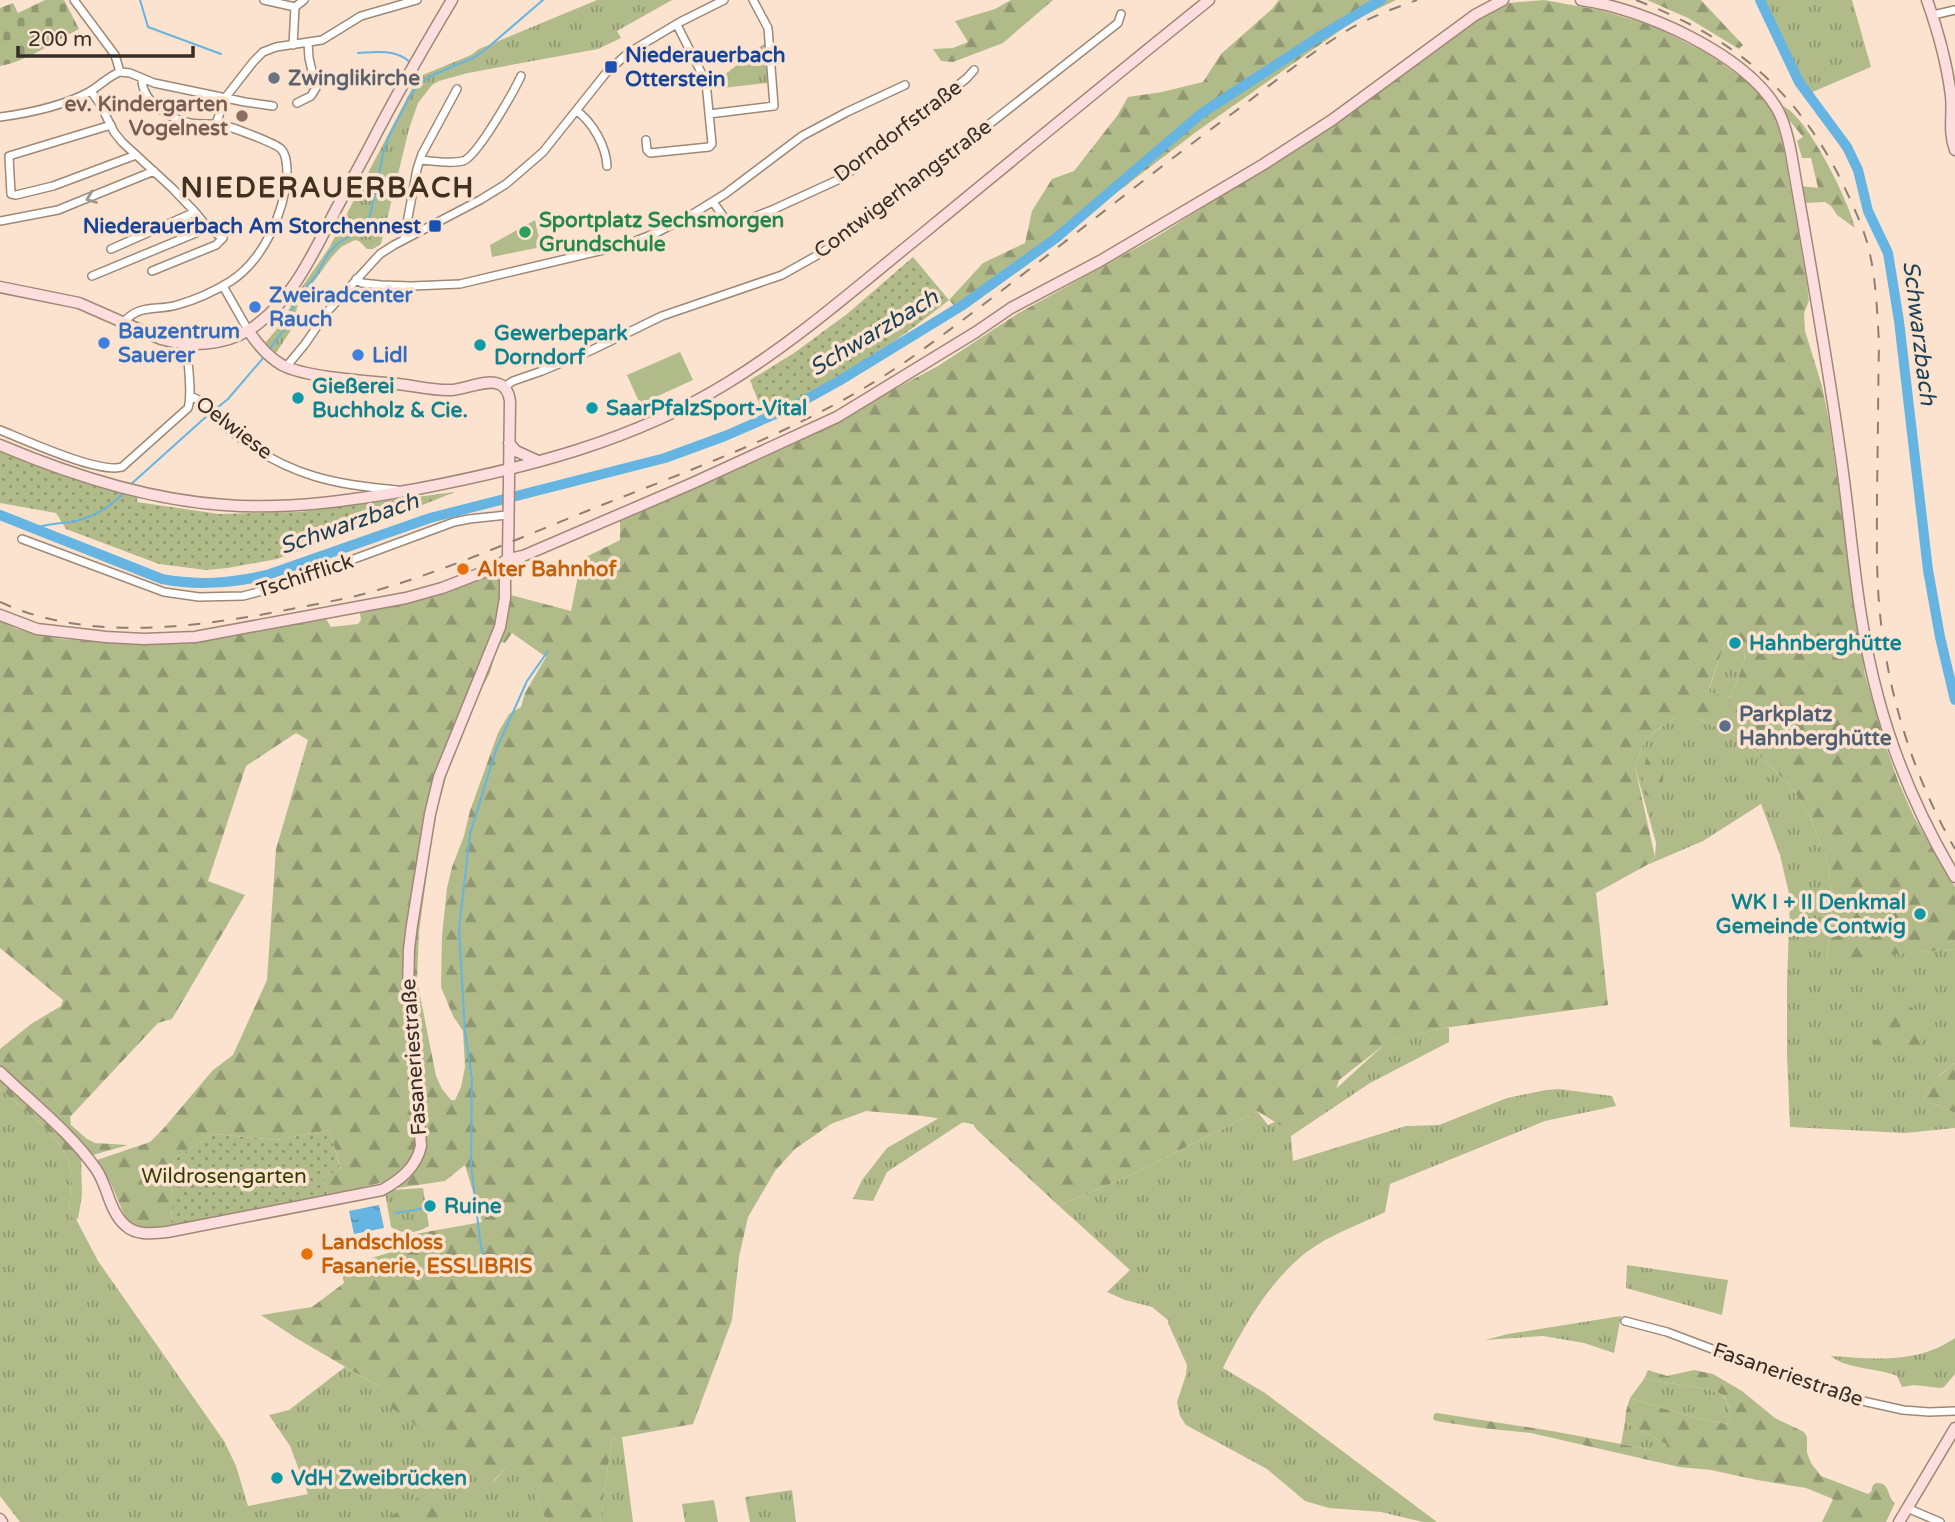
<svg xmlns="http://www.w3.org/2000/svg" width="1955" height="1522" font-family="'Varela Round',sans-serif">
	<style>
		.grass { fill: url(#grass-tufts) }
		.forest { fill: url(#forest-firs); fill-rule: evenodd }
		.cemetery { fill: url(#cemetery-stones) }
		.garden { fill: url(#garden-dots) }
		.pitch { fill: #b1bb8a }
		.water { fill: url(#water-ripples) }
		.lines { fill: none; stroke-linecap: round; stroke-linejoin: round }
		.stream { stroke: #65b4e1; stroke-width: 2 }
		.river { stroke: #65b4e1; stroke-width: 10 }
		.street-casing { stroke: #9e8876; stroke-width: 10 }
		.secondary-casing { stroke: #9e8876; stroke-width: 13 }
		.street { stroke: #fff; stroke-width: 7 }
		.secondary { stroke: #fddddd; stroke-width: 10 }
		.rail { stroke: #8e7f72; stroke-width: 2; stroke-dasharray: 12 12; stroke-linecap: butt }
		.oneway { stroke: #9a9692 }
		.transit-dot { fill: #1a4fb4; stroke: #fbe3d0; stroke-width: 2.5 }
		.worship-dot { fill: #6b7280; stroke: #fbe3d0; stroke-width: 2.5 }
		.education-dot { fill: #8d6e63; stroke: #fbe3d0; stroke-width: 2.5 }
		.leisure-dot { fill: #2e9e5b; stroke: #fbe3d0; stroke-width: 2.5 }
		.shop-dot { fill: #3f7fe0; stroke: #fbe3d0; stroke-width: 2.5 }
		.culture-dot { fill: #0f9aa8; stroke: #fbe3d0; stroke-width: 2.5 }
		.food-dot { fill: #e8710a; stroke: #fbe3d0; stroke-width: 2.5 }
		.service-dot { fill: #5c6f8a; stroke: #fbe3d0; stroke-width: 2.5 }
		.labels { text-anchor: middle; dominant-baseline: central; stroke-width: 7; stroke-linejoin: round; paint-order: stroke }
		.transit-label { font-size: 21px; font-weight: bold; fill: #164399; stroke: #fbe3d0; text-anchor: start }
		.worship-label { font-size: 21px; font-weight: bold; fill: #5b616d; stroke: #fbe3d0; text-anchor: start }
		.education-label { font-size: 21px; font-weight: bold; fill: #785e54; stroke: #fbe3d0; text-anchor: end }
		.street-label { font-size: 21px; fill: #362d26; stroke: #fbe3d0 }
		.leisure-label { font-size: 21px; font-weight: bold; fill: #27864d; stroke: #fbe3d0; text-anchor: start }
		.shop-label { font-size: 21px; font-weight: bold; fill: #366cbe; stroke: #fbe3d0; text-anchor: start }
		.culture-label { font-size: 21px; font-weight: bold; fill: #0d838f; stroke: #fbe3d0; text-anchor: start }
		.food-label { font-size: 21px; font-weight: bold; fill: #c56008; stroke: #fbe3d0; text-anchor: start }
		.service-label { font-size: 21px; font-weight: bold; fill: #4e5e75; stroke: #fbe3d0; text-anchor: start }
		.park-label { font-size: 21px; fill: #353c00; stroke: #fbe3d0 }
		.water-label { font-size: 23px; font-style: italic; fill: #1c3f53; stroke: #fbe3d0 }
		.district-label { font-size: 28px; font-weight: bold; letter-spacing: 2px; fill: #423020; stroke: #fbe3d0 }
	</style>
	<defs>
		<pattern id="grass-tufts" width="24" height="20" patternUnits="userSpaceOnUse" patternTransform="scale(1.75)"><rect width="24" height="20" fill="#b1bb8a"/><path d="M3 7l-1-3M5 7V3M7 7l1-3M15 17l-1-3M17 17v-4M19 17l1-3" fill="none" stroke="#919871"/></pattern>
		<pattern id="forest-firs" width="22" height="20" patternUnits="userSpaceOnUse" patternTransform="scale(1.75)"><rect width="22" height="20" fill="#b1bb8a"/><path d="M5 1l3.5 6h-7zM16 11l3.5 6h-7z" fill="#919871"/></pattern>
		<pattern id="cemetery-stones" width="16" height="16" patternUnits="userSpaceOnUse" patternTransform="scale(1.75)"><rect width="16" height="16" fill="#b1bb8a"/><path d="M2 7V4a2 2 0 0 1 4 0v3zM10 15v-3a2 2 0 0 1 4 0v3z" fill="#919871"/></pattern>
		<pattern id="garden-dots" width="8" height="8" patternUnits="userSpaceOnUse" patternTransform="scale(1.75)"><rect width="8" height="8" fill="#b1bb8a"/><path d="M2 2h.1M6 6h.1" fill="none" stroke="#919871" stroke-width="1.8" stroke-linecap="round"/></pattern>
		<pattern id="water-ripples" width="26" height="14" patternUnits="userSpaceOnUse" patternTransform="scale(1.75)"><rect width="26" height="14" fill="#65b4e1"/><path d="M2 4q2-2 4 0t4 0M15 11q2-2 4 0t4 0" fill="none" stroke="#5493b6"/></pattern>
	</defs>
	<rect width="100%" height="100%" fill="#fbe3d0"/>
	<path class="grass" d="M597,0H672L617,31L621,38L598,49L468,73L439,81L432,85L418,103L409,129L381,244L373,249H367L359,241L355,240L341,247L331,258L298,303L293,327L276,353L265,343L282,323L297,294L329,248L418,77L471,55L479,49Z
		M1765,0H1852L1871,67L1810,93L1777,31Z
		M764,44L767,47V83L714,89V79L728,72Z
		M1724,645L1745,650L1744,662L1731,697L1708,693Z
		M1675,718H1697L1742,739L1789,784L1810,816L1829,867L1832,908L1827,959L1955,949V1063L1937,1077L1923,1100L1955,1113V1128L1905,1133L1790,1127L1787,1054V982L1790,898L1780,855L1761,804L1703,841L1647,865L1655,857L1656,843L1635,767L1642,746L1655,731Z
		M1444,1028H1449V1042L1370,1083L1291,1136L1293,1161L1406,1126L1439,1125L1507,1098L1546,1090L1559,1089L1612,1096L1616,1106L1545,1121L1390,1184L1385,1212C1360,1224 1330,1235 1308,1251C1271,1279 1243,1327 1223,1368L1265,1393L1437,1522H1423L1381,1512L1329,1508L1305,1501L1267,1469L1186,1425L1180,1416L1177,1402L1186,1375L1187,1365L1168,1323L1169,1321L1152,1307L1125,1300L1107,1292L1130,1270L1059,1206L1135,1173L1257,1111L1268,1125L1277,1121L1290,1131L1388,1041Z
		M0,1089C20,1106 62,1137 69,1162C73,1177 70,1197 69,1212L76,1219L98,1261L224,1441L236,1466L248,1506L308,1494L290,1446L269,1415L289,1410L345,1367L383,1389L494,1481L517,1456L547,1522H20L0,1496Z
		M939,1118L963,1122L887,1172L873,1201L853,1199L862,1180L887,1148Z
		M423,1188L429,1226C418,1233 402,1235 391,1227L385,1192L391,1190Z
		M1627,1265L1728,1280L1722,1315L1626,1288Z
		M1621,1316L1614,1353L1584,1343L1543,1336L1485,1340L1508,1334Z
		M1955,1338V1374L1944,1387L1940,1388L1914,1385L1902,1387L1897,1376C1879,1368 1845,1369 1831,1356C1875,1359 1917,1364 1955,1338Z
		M1644,1379C1658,1382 1714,1388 1721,1394C1725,1398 1728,1403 1729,1409C1731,1416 1731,1418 1726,1424L1691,1417L1630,1398Z
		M1625,1422L1664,1443L1667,1445L1666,1450H1653L1621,1444Z
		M622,1437L633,1522H600L612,1439Z
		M792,1490L796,1522H750L745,1497Z
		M714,1500L718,1522H685L682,1504Z"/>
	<path class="forest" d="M1011,0H1053L1003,43L953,62L941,61L933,49L953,48L968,42L955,21L995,9Z
		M1279,0H1396L1355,20L1196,132L960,312L949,300L983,263L1025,243L1032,211L1052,179L1074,171L1117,116L1128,97L1162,92L1203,82L1221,54L1272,9Z
		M1544,0L1600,10L1653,26L1707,53L1747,81L1759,93L1771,108L1782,139L1807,284L1809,301L1804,313L1805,331L1822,386L1829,421L1865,675L1885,744L1898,781L1914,817L1955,887V949L1827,960L1832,908L1829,867L1810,816L1789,784L1742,739L1697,718H1675L1655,731L1642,746L1635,767L1655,857L1647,865L1596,893L1608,1005L1444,1028L1389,1041L1339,1080L1335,1093L1290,1131L1257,1111L1135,1173L1059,1206L976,1129L973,1124L923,1116L866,1111L831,1124L795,1149L775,1171L748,1217L739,1257L732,1320L693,1424L612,1439L600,1522H547L517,1457L493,1481L385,1403L383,1389L296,1338L261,1315L312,1307L344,1283L342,1274L358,1262L395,1251L393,1238L482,1222L465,1165L445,1181L398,1188L388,1181L328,1196L324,1175L341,1169L329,1130L276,1140L214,1134L174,1159L171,1226C124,1234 128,1221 111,1184C107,1176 102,1168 97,1160L150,1142L163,1129L213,1070L233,1055L267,980L276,849L308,740L296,733L246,766L208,881L245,895L172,1019L158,1023L70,1117L71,1125L87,1139L95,1143L128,1145L93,1155L84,1148L81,1154L82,1195L78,1219L71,1217L69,1212C70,1197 73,1177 69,1162C62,1137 20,1106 0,1089V1049L31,1024L61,1006L63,1000L0,948V621L17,629L62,639L140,645L198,641L326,619L331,627L358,624L361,620L360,613L424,599L496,573L499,574L507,594L571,611L580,566L584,558L620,540V521L692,485L855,410L938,366L1017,314L1156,237L1343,119L1466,26L1509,3ZM512,633L546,657L525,693L521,707L509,714L498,733L470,811L464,836L452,867L447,888L442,936L441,987L453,1016L463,1031L465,1067L461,1087L455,1100H451L442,1089L436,1076L417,980L419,932L434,821L450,763L475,700L490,673L497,648L502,642L505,643ZM1724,645L1745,651L1744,662L1731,697L1708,692Z
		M1647,0H1701L1743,45L1739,49L1688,18Z
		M1783,106C1807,116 1849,201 1855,228L1837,215L1831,206L1825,202L1803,203L1801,186L1818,188L1811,158H1802L1797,141L1803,137L1789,120Z
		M1653,750C1667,760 1663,777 1662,792L1656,798L1645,795C1641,781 1643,764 1649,751Z
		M1895,996L1902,999L1915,1011L1916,1021L1924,1034L1920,1040L1923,1049L1922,1059L1931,1071H1939V1076L1955,1063V1113L1923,1100L1936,1078H1930L1917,1069V1059H1913L1906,1053L1907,1047L1902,1043L1891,1046L1884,1052L1876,1051L1872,1040H1879L1883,1035L1889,1032C1881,1021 1881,1017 1884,1003Z
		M1648,1370L1667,1376L1694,1370L1713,1374L1742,1391L1775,1418L1804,1432L1807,1437V1453L1811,1463L1821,1476L1868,1494L1871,1492L1873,1485L1876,1483C1891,1482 1886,1496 1895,1503L1886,1522H1822L1833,1499L1806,1488L1757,1480L1711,1470L1679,1467L1531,1433L1482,1428L1436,1421L1433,1419L1434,1414L1437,1413L1552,1431L1653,1450H1665L1667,1445L1664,1443L1625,1422L1626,1411L1630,1398L1691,1417L1726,1424C1731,1418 1731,1416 1729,1409C1728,1404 1726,1398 1721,1394C1714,1388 1658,1382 1644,1379Z
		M424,1493L448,1522H383Z"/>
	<path class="cemetery" d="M45,0H64L79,29C56,41 25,62 0,66V8L13,3L18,13Z"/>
	<path class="garden" d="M913,257L949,300C892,345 831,388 764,416L750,380L794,353L847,314Z
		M0,448L138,494L137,502L219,514L300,512L455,492L405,512L277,559L228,568L206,570L159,564L66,529L56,513L0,503Z
		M329,1130L341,1170L324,1175L328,1196L194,1223L171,1226L174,1159L214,1134L276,1140Z"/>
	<path class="pitch" d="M535,220L541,247L492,257L490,245Z
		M680,352L693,380L640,404L627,375Z"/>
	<path class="water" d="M379,1205L384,1228L354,1234L349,1211Z"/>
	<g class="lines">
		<path class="stream" d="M140,0L148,27L221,54
			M358,53C377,52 395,49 410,62
			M416,69L422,80
			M269,350L283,331L298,296L316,276L328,254L337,244L362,229L367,223L371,212L383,154L388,138L411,94L423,81L433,75L475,57L486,49L543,0
			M212,412L228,399L264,357
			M129,486L208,415
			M36,528C49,523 62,524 75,521C93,517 111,506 124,493
			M396,1213L432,1207
			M487,1275L480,1240L471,1165L472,1080L465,1032L459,929L470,834L496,750L527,681L548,651"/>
		<path class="river" d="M1760,0L1799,82L1847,147L1858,170L1868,211L1888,253L1899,321L1928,570L1940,637L1955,700
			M0,515L162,579C198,586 231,583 267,575L430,518L665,458L725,436L794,406L839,381L963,305L1056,238L1202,113L1322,35L1381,0"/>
		<defs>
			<path id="street" d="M74,0L115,55L120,72
				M264,0L295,7
				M295,7L304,0
				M1933,15L1955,10
				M293,45L295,7
				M120,72L130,73L154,83L245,102L273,106
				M91,91L100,104L114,132L122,142L172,188L195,212L208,228L223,238L216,245L152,271
				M297,103L311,96L316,88L309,58L308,43
				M577,111C593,123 606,146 607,166
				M709,114L774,106L768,28L753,0
				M0,117C30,113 60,107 87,93C99,87 108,76 120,72
				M216,124L225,98L254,61L263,52L276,47L322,40L361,16L417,0
				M111,125L9,156L11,194L16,195L53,186L136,155
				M646,140L647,150L650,153L709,147L712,144L706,82L677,25
				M420,160C433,161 450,164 463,161C477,157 514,91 521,76
				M713,202L728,223L733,225L772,210L842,178L967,78L974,70
				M0,221L58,210L154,171
				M404,239L417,169L422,154L457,89
				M111,249L195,212
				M92,276L208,228
				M356,279L362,283L381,285L412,286L460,284L625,245L656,233L691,215L725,194L802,136L847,112L905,85
				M223,286L248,330
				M124,322C139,304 156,311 177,305C195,300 215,291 231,281C264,259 284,213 287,175C287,167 287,155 281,149C275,143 232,127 222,125C212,123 201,125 190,123C170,119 142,102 142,79
				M286,367L305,344L327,312L380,254L394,245L480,200L506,184L543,152L606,73L628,53L680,22L724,0
				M504,387L513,381L542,371L592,350L662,316L782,275L823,252L885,206L1118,23L1121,14
				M191,396C203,401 210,412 219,421C225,427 233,432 240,438C290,476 337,485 397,490
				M0,430C25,440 99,474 122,467L188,408C193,393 187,362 187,344
				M22,539L164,592L199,597L243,596L281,586L454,522L469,519L507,515
				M1625,1321L1667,1332L1744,1361L1858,1400L1903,1410L1929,1412L1955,1411
				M1907,1508L1940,1522"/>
			<path id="secondary" d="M1581,0C1642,8 1743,53 1776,107C1784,120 1788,137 1791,153C1808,252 1826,351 1840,451C1852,533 1856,617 1878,697C1895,761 1921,820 1955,877
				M1927,0C1938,31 1947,63 1951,96C1953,114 1948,132 1955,150
				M0,287L79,303L161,339C189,347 223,346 249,330C290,304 312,256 333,215C346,191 358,168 371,144C396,95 424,47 452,0
				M248,330C257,344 268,357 282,365C307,378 368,381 398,384C416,386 434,391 452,390C466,389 486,379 499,384C507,387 509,394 510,401L508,559
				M509,443L516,451L538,461
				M0,445C71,475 148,500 225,505C290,510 354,500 417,489C526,468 634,441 729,382C797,340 858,286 920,236C1016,157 1112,78 1209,0
				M0,615L37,629L106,637L144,639L195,637L406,598L442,588L494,568L508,559L523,556L693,483L837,417L976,332L1011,308L1100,261L1264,164L1332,120L1475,15L1503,0
				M0,1072C32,1103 70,1132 96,1169C108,1186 109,1212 126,1226C137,1236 154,1233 167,1232L382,1190C400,1180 416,1168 421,1146L408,991L409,949L412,925L430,814L439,777L500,627L505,598V562
				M0,1519L2,1522
				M1899,1522L1955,1428"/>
		</defs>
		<use href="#street" class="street-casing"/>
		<use href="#secondary" class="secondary-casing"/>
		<use href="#street" class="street"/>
		<use href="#secondary" class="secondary"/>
		<path class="rail" d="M1636,0C1731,37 1793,86 1840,178C1850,199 1860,219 1867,242C1876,275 1877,309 1879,343C1878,392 1878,442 1877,491C1877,528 1876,566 1879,603C1886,689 1912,774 1955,849
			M0,602C107,651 239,619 348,598C430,578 509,542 587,511C702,465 821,424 922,350C1027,274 1128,190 1233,113C1269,86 1305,57 1343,33C1365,19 1392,9 1417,0"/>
	</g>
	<defs><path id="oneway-chevron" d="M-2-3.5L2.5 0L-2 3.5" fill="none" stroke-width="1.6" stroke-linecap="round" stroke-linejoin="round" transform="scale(1.75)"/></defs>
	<use class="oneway" href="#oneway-chevron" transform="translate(91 198) rotate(159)"/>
	<g class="transit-dot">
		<rect x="604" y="60" width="14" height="14" rx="3.5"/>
		<rect x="428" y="219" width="14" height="14" rx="3.5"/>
	</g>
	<circle class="worship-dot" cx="274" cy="78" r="7"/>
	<circle class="education-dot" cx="242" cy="116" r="7"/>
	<circle class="leisure-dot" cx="525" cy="232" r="7"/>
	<g class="shop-dot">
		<circle cx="255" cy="307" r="7"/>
		<circle cx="104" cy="343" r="7"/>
		<circle cx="358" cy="355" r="7"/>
	</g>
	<g class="culture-dot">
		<circle cx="480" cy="345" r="7"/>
		<circle cx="298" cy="398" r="7"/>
		<circle cx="592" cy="408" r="7"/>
		<circle cx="1735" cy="643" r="7"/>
		<circle cx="1920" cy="914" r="7"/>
		<circle cx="430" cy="1206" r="7"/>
		<circle cx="277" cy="1478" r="7"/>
	</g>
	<g class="food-dot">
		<circle cx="463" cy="569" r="7"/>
		<circle cx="307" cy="1254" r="7"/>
	</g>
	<circle class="service-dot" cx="1725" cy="726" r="7"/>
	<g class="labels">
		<g class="transit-label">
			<text x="625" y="55">Niederauerbach<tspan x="625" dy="24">Otterstein</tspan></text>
			<text x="421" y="226" text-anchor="end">Niederauerbach Am Storchennest</text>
		</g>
		<g class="worship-label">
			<text x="288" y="78">Zwinglikirche</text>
		</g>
		<g class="education-label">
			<text x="228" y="104">ev. Kindergarten<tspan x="228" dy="24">Vogelnest</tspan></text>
		</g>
		<g class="street-label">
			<text transform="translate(898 131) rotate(-37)">Dorndorfstraße</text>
			<text transform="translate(903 189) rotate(-37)">Contwigerhangstraße</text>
			<text transform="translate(234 428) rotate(37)">Oelwiese</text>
			<text transform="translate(305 576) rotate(-18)">Tschifflick</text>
			<text transform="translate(414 1057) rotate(-94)">Fasaneriestraße</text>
			<text transform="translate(1788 1375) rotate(19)">Fasaneriestraße</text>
		</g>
		<g class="leisure-label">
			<text x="539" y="220">Sportplatz Sechsmorgen<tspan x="539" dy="24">Grundschule</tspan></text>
		</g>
		<g class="shop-label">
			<text x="269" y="295">Zweiradcenter<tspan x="269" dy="24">Rauch</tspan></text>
			<text x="118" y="331">Bauzentrum<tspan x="118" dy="24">Sauerer</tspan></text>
			<text x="372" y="355">Lidl</text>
		</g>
		<g class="culture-label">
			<text x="494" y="333">Gewerbepark<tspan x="494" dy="24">Dorndorf</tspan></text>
			<text x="312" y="386">Gießerei<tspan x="312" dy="24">Buchholz &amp; Cie.</tspan></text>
			<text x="606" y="408">SaarPfalzSport-Vital</text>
			<text x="1749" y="643">Hahnberghütte</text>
			<text x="1906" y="902" text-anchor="end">WK I + II Denkmal<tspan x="1906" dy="24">Gemeinde Contwig</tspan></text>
			<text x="444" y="1206">Ruine</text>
			<text x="291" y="1478">VdH Zweibrücken</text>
		</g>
		<g class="food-label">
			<text x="477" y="569">Alter Bahnhof</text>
			<text x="321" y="1242">Landschloss<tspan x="321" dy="24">Fasanerie, ESSLIBRIS</tspan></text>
		</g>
		<g class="service-label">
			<text x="1739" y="714">Parkplatz<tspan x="1739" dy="24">Hahnberghütte</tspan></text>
		</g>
		<g class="park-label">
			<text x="224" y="1176">Wildrosengarten</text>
		</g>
		<g class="water-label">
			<text transform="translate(874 333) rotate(-31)">Schwarzbach</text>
			<text transform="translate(1919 333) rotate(83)">Schwarzbach</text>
			<text transform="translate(349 524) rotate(-19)">Schwarzbach</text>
		</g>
		<g class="district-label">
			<text x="328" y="188">NIEDERAUERBACH</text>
		</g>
	</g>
	<path d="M18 46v10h175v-10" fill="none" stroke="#362d26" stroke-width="3.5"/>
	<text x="28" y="46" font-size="21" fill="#362d26" stroke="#fbe3d0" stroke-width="5" paint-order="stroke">200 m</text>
</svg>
